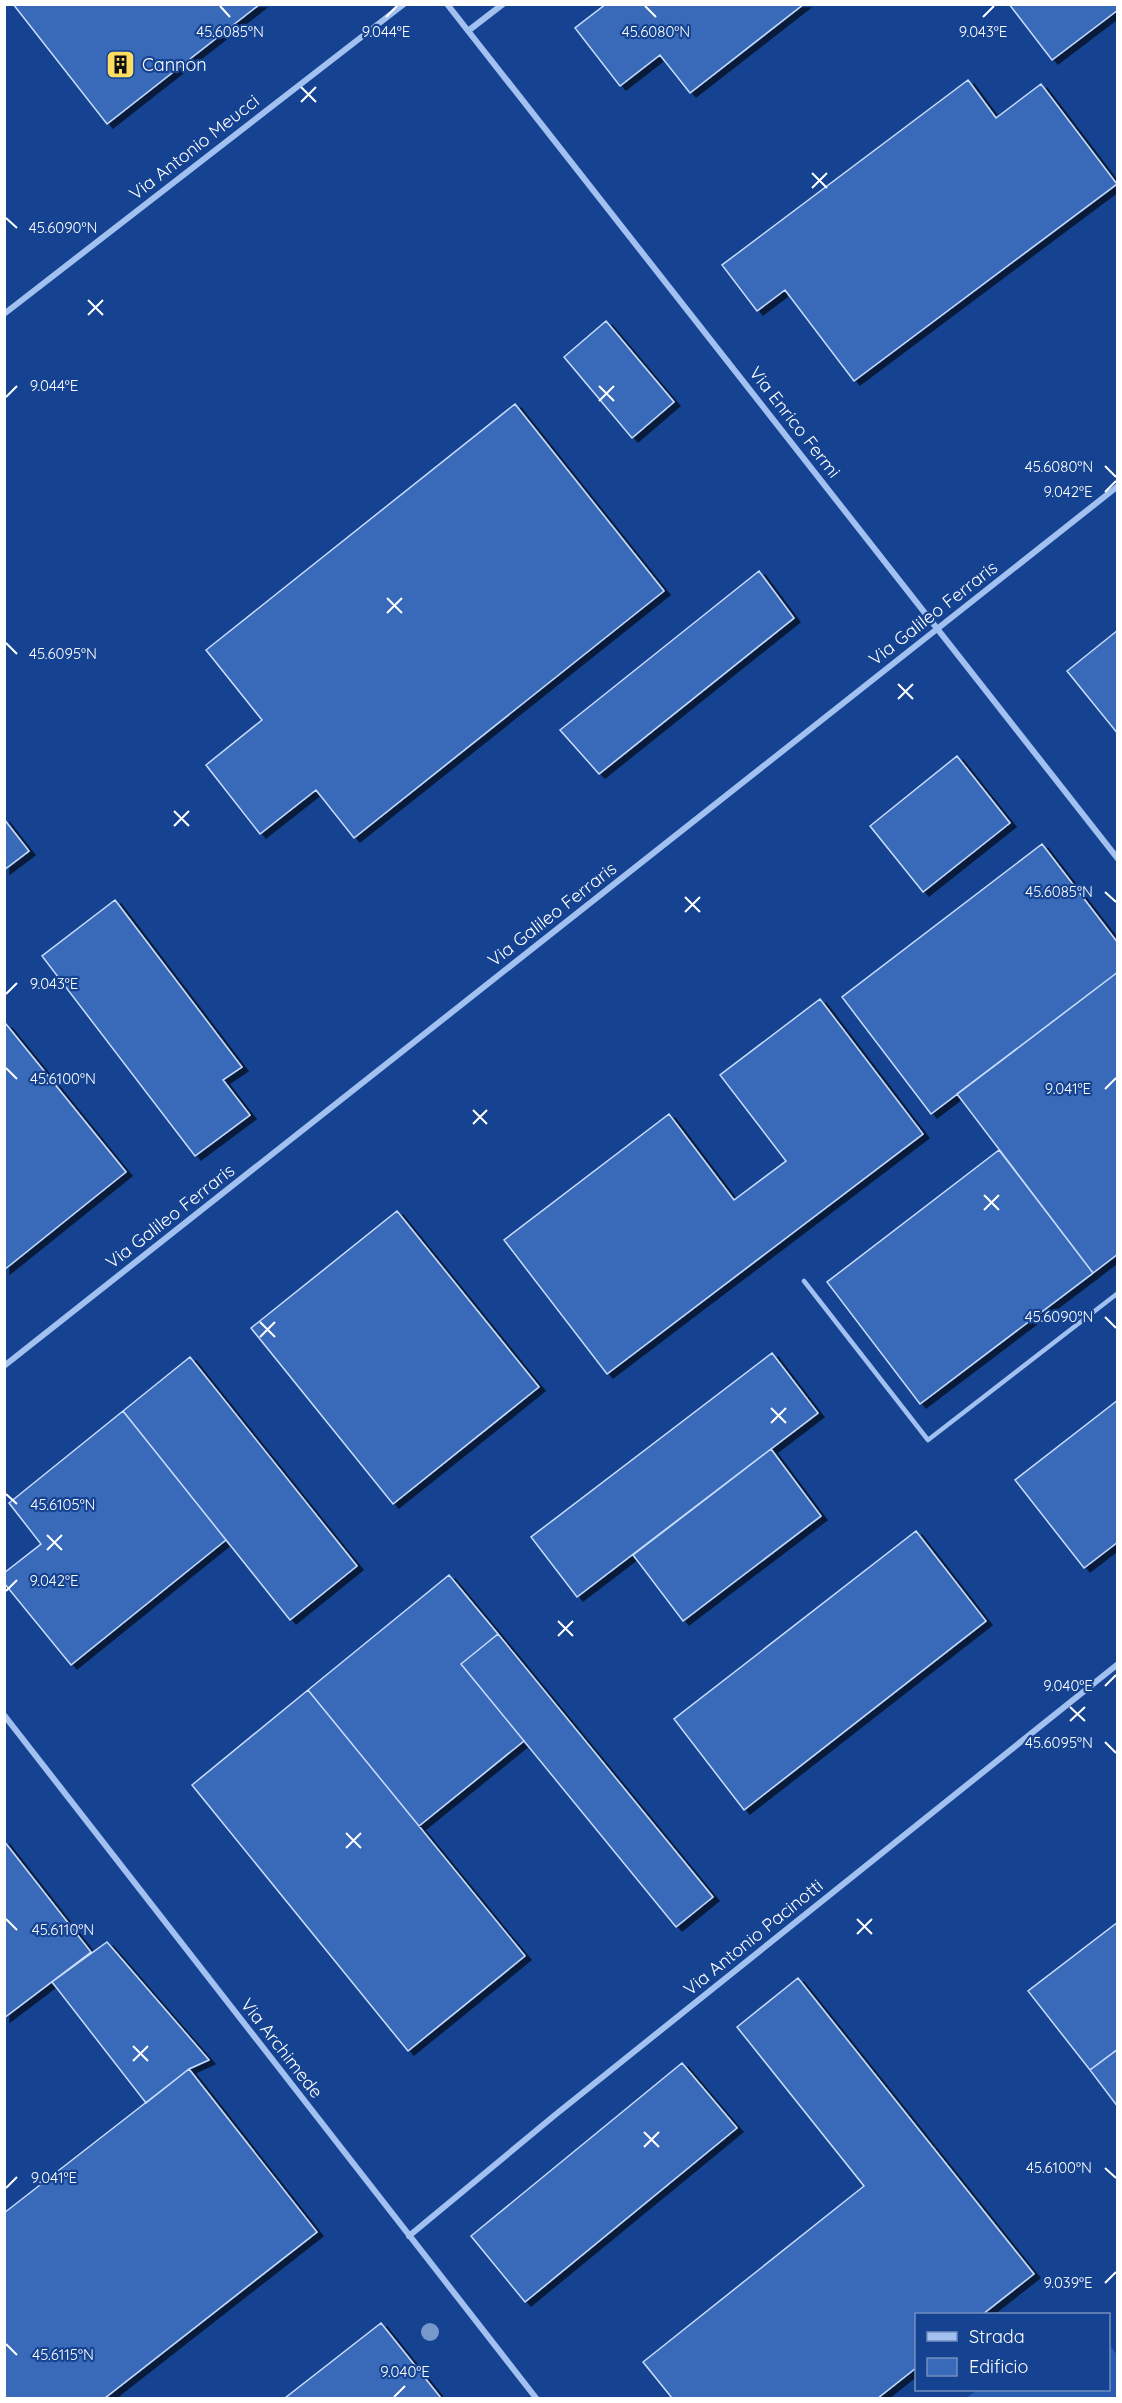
<svg xmlns="http://www.w3.org/2000/svg" width="1122" height="2403" font-family="Quicksand,sans-serif">
	<style>
		.green { fill: #275cb1 }
		.building { fill: #396ab9; stroke: #c9ddfc; stroke-width: 1.5; filter: url(#shadow) }
		.lines { fill: none; stroke-linecap: round; stroke-linejoin: round }
		.lane { stroke: #a2c1f1; stroke-width: 4.5 }
		.street { stroke: #a2c1f1; stroke-width: 6 }
		.tree { fill: #7898cc }
		.ticks { fill: none; stroke: #fff; stroke-width: 2 }
		.labels { text-anchor: middle; dominant-baseline: central; stroke-width: 4.5; stroke-linejoin: round; paint-order: stroke }
		.poi-label { font-size: 18px; fill: #fff; stroke: #154392; text-anchor: start }
		.street-label { font-size: 18px; fill: #fff; stroke: #154392 }
		.ticks-label { font-size: 15px; text-anchor: middle; fill: #fff; stroke: #154392; stroke-width: 4.5; stroke-linejoin: round; paint-order: stroke }
	</style>
	<defs>
		<filter id="shadow"><feDropShadow dx="6" dy="4" stdDeviation="0" flood-color="#0009"/></filter>
	</defs>
	<rect width="100%" height="100%" fill="#154392"/>
	<path class="green" d="M1109,2344L1117,2355V2398H966L977,2390H1108Z"/>
	<path class="building" d="M13,4H260L107,124Z
		M606,4H804L690,93L660,55L620,86L575,28Z
		M1009,4H1118V10L1052,60Z
		M968,80L996,118L1041,84L1117,184L854,381L785,290L757,311L722,265Z
		M606,321L674,402L632,438L564,357Z
		M515,404L664,591L354,838L316,790L260,834L206,765L262,720L206,650Z
		M759,571L794,618L599,774L560,730Z
		M1118,630V734L1067,671Z
		M957,756L1010,823L923,892L870,826Z
		M4,819L29,851L4,870Z
		M1042,844L1118,943V972L931,1114L842,997Z
		M115,900L242,1067L223,1080L250,1115L195,1156L42,956Z
		M1118,972V1254L1093,1273L957,1094Z
		M820,999L923,1134L607,1374L504,1240L669,1114L734,1200L786,1161L720,1075Z
		M6,1024L126,1172L4,1270V1025Z
		M999,1150L1093,1273L920,1404L827,1282Z
		M397,1211L539,1387L393,1504L251,1328Z
		M772,1353L818,1413L577,1597L531,1537Z
		M190,1357L357,1566L290,1620L123,1411Z
		M1118,1400V1542L1084,1568L1015,1480Z
		M123,1411L226,1540L71,1665L4,1583V1573L41,1544L9,1503Z
		M771,1449L821,1516L683,1621L633,1555Z
		M916,1531L986,1621L744,1810L674,1719Z
		M449,1575L498,1634L461,1664L524,1741L419,1826L308,1690Z
		M498,1634L713,1897L676,1927L461,1664Z
		M308,1690L525,1956L408,2051L192,1785Z
		M4,1841L91,1952L4,2018Z
		M1118,1922V2049L1090,2070L1028,1991Z
		M107,1942L209,2060L189,2069L146,2103L52,1982Z
		M798,1978L1034,2274L983,2314H916V2368L878,2398H672L643,2362L864,2186L737,2027Z
		M1118,2049V2107L1090,2070Z
		M682,2063L737,2128L525,2302L471,2236Z
		M189,2069L317,2232L105,2398H4V2213Z
		M381,2323L441,2398H285Z"/>
	<g class="lines">
		<path class="lane" d="M804,1281L928,1440L1118,1293"/>
		<path class="street" d="M447,4L1118,859
			M468,31L503,4
			M4,314L404,4
			M4,1366L1118,486
			M4,1715L536,2398
			M409,2236L555,2115L1118,1664"/>
	</g>
	<circle class="tree" cx="430" cy="2332" r="9"/>
	<path class="ticks" d="M220,6L230,17M645,6L656,17M386,17L397,6M983,17L994,6M301,87L316,102M301,102L316,87M812,173L827,188M812,188L827,173M6,218L17,228M88,300L103,315M88,315L103,300M599,386L614,401M6,397L17,386M599,401L614,386M1105,466L1116,477M1105,492L1116,481M387,598L402,613M387,613L402,598M6,643L17,654M898,684L913,699M898,699L913,684M174,811L189,826M174,826L189,811M1105,892L1116,902M685,897L700,912M685,912L700,897M6,994L17,983M6,1068L17,1079M1105,1089L1116,1078M473,1110L487,1124M473,1124L487,1110M984,1195L999,1210M984,1210L999,1195M1105,1317L1116,1328M260,1322L275,1337M260,1337L275,1322M771,1408L786,1423M771,1423L786,1408M6,1494L17,1504M47,1535L62,1550M47,1550L62,1535M6,1591L17,1580M558,1621L573,1636M558,1636L573,1621M1105,1686L1116,1675M1070,1707L1085,1721M1070,1721L1085,1707M1105,1742L1116,1753M346,1833L361,1848M346,1848L361,1833M6,1919L17,1930M857,1919L872,1934M857,1934L872,1919M133,2046L148,2061M133,2061L148,2046M644,2132L659,2147M644,2147L659,2132M1105,2168L1116,2178M6,2188L17,2177M1105,2283L1116,2272M6,2344L17,2355M394,2397L405,2386"/>
	<defs>
		<symbol id="building-square" viewBox="-11 -11 22 22"><rect x="-9" y="-9" width="18" height="18" rx="4" fill="#ffdc62" stroke="#154392"/><path d="M-4-6H4V6H1V3H-1V6H-4ZM-2.5-4.3h1.7v1.8h-1.7ZM.8-4.3h1.7v1.8H.8ZM-2.5-1h1.7V.8h-1.7ZM.8-1h1.7V.8H.8Z" fill="#111"/></symbol>
	</defs>
	<g fill-rule="evenodd">
		<use href="#building-square" x="104" y="48" width="33" height="33"/>
	</g>
	<g class="labels">
		<g class="poi-label">
			<text x="142" y="64">Cannon</text>
		</g>
		<g class="street-label">
			<text transform="translate(194 147) rotate(-38)">Via Antonio Meucci</text>
			<text transform="translate(795 422) rotate(52)">Via Enrico Fermi</text>
			<text transform="translate(933 613) rotate(-38)">Via Galileo Ferraris</text>
			<text transform="translate(552 914) rotate(-38)">Via Galileo Ferraris</text>
			<text transform="translate(170 1216) rotate(-38)">Via Galileo Ferraris</text>
			<text transform="translate(753 1937) rotate(-39)">Via Antonio Pacinotti</text>
			<text transform="translate(282 2048) rotate(52)">Via Archimede</text>
		</g>
	</g>
	<g class="ticks-label">
		<text x="230" y="37">45.6085°N</text>
		<text x="386" y="37">9.044°E</text>
		<text x="656" y="37">45.6080°N</text>
		<text x="983" y="37">9.043°E</text>
		<text x="63" y="233">45.6090°N</text>
		<text x="54" y="391">9.044°E</text>
		<text x="1059" y="472">45.6080°N</text>
		<text x="1068" y="497">9.042°E</text>
		<text x="63" y="659">45.6095°N</text>
		<text x="1059" y="897">45.6085°N</text>
		<text x="54" y="989">9.043°E</text>
		<text x="63" y="1084">45.6100°N</text>
		<text x="1068" y="1094">9.041°E</text>
		<text x="1059" y="1322">45.6090°N</text>
		<text x="63" y="1510">45.6105°N</text>
		<text x="54" y="1586">9.042°E</text>
		<text x="1068" y="1691">9.040°E</text>
		<text x="1059" y="1748">45.6095°N</text>
		<text x="63" y="1935">45.6110°N</text>
		<text x="1059" y="2173">45.6100°N</text>
		<text x="54" y="2183">9.041°E</text>
		<text x="1068" y="2288">9.039°E</text>
		<text x="63" y="2360">45.6115°N</text>
		<text x="405" y="2377">9.040°E</text>
	</g>
	<rect width="1122" height="2403" fill="none" stroke="#ffffff" stroke-width="12"/>
	<rect x="915" y="2313" width="195" height="78" fill="#154392" stroke="#738ebe" stroke-width="1.5"/>
	<rect x="927" y="2332" width="30" height="9" fill="#a2c1f1" stroke="#738ebe" stroke-width="1.5"/>
	<text x="969" y="2343" font-size="18" fill="#ffffff">Strada</text>
	<rect x="927" y="2358" width="30" height="18" fill="#396ab9" stroke="#738ebe" stroke-width="1.5"/>
	<text x="969" y="2373" font-size="18" fill="#ffffff">Edificio</text>
</svg>
